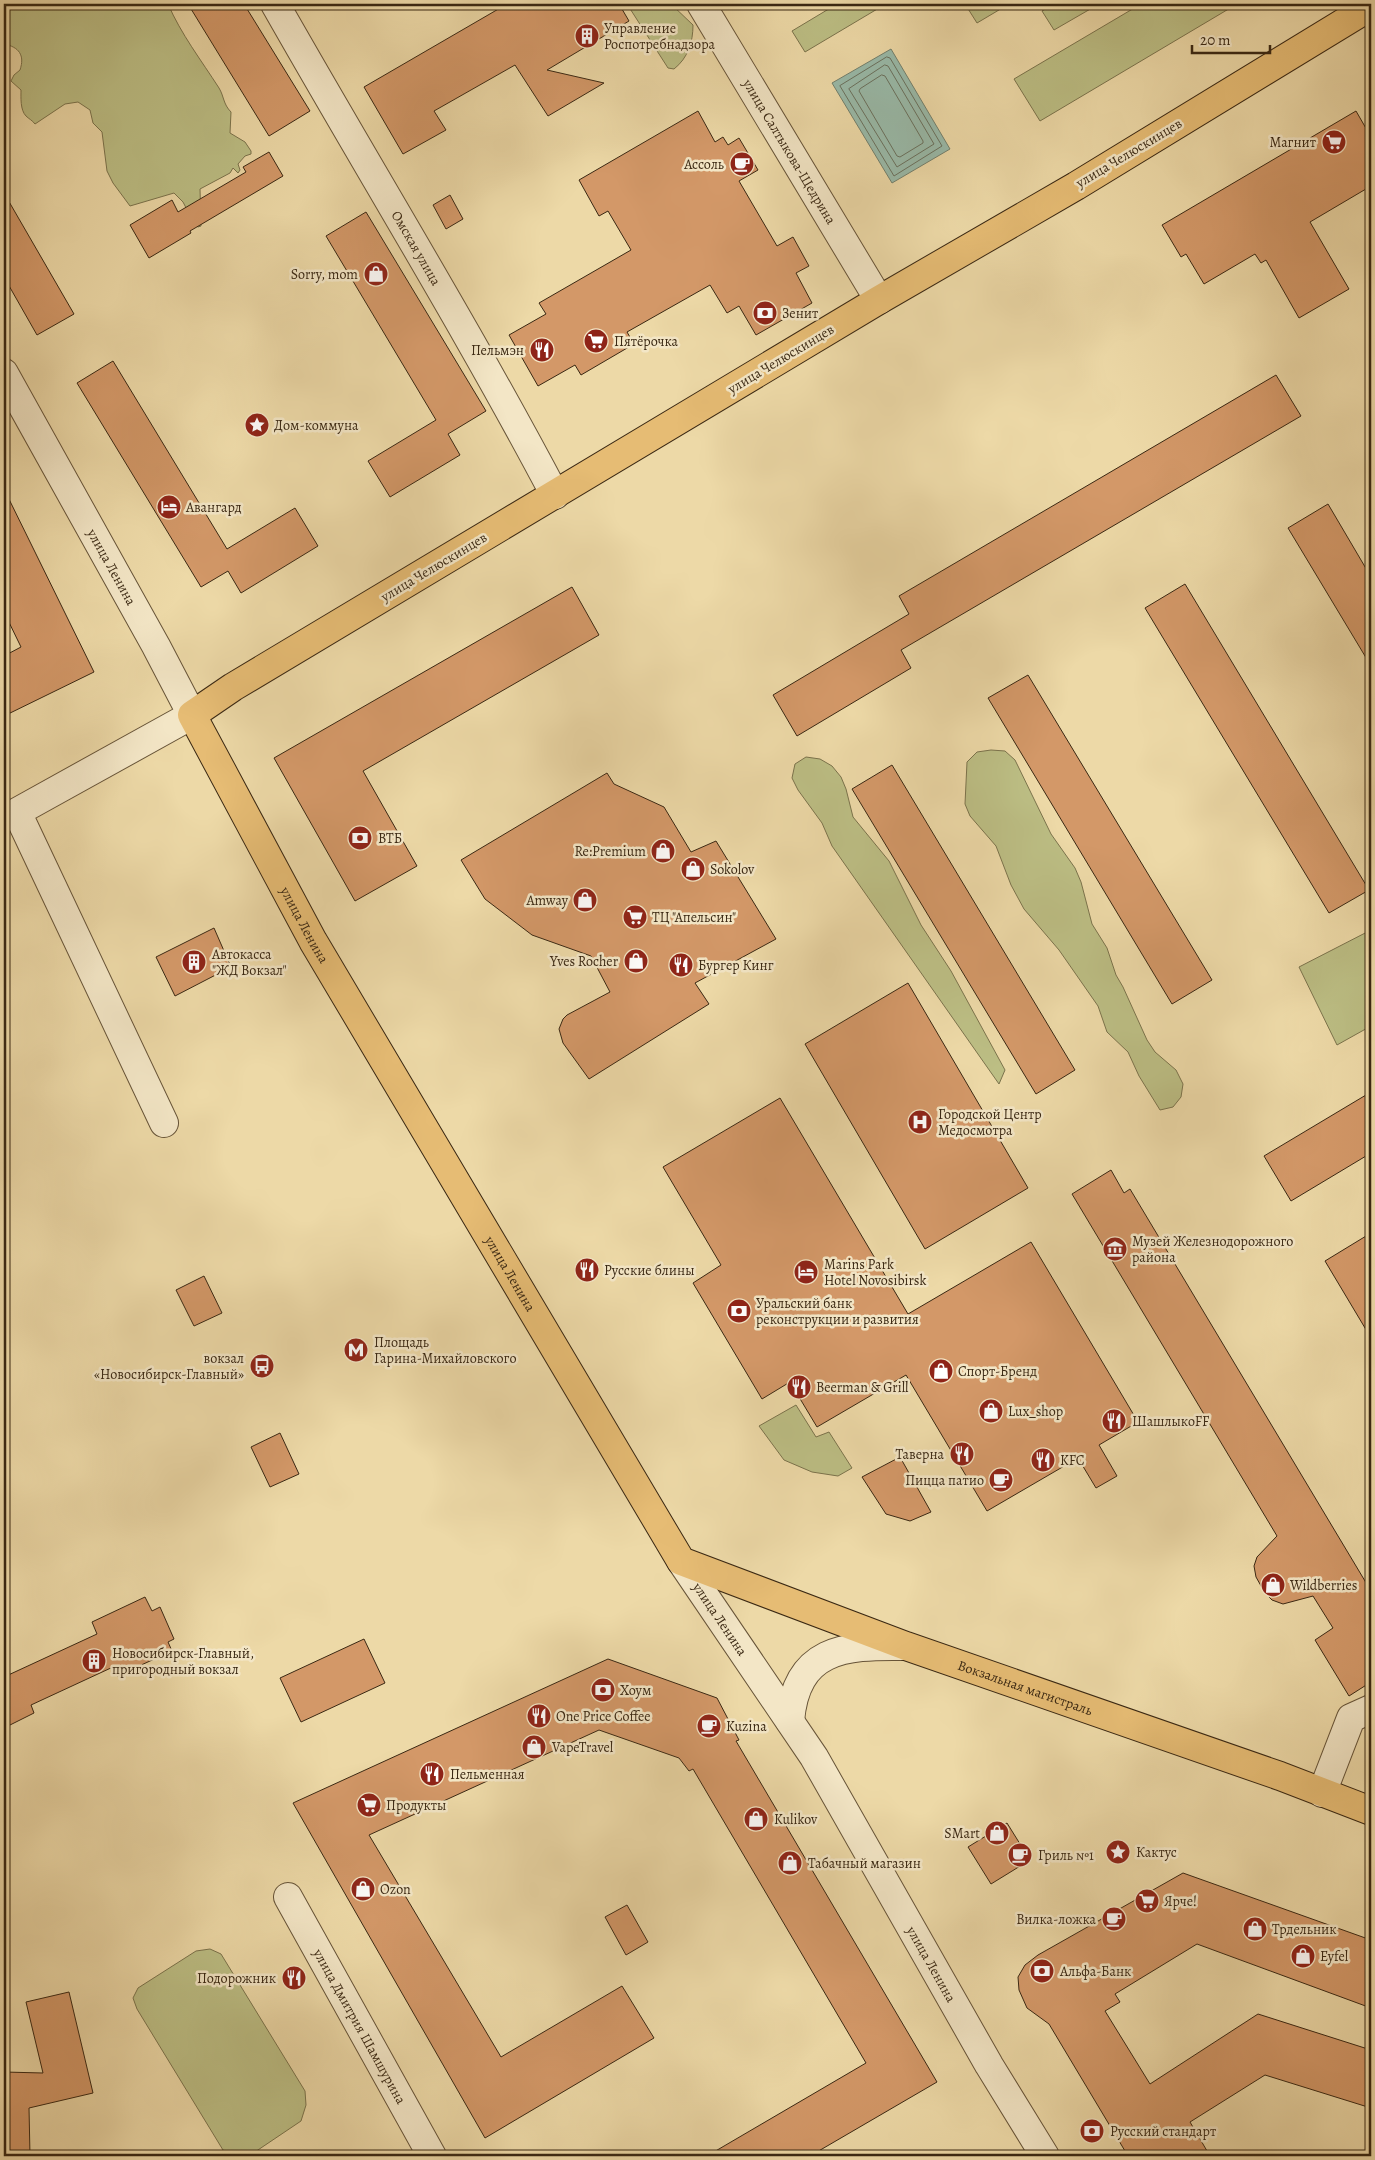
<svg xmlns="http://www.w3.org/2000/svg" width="1375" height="2160" font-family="Alegreya,serif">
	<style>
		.green { fill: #bcbe84; stroke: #7b734c }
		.water { fill: #99baa9; stroke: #73806d }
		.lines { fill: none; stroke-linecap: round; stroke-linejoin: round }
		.shore { stroke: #6a715e; stroke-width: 1 }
		.building { fill: #d39868; stroke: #3a2813 }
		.minor-casing { stroke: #675438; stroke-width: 30 }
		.major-casing { stroke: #3a2813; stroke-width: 30 }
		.minor { stroke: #f3e6c6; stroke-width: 28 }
		.major { stroke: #e6bc74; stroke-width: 28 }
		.labels { text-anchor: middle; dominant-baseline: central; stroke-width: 5; stroke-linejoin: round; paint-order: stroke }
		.poi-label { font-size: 14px; fill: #3a2813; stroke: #f3e6c6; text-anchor: start }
		.street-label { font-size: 14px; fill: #3a2813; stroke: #f3e6c6 }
	</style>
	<rect width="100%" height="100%" fill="#edd9a7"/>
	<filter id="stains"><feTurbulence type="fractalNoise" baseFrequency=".004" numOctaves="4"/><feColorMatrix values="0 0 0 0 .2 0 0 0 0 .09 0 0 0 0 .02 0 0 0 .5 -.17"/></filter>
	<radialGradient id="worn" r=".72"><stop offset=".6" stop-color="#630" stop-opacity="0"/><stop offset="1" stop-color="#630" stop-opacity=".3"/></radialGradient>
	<path class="green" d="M4,4H168C181,34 201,60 219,88C224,96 223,104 231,112L230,133L245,142L251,151V154L245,156L238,164L240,170L238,173L233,168L230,173L200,189L201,226L198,227L195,225L183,202L174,193L130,206L113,183L107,171L102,132L93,123L90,110L78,102L65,104L35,124C32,120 29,119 26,116C20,110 21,97 21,90L11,81L14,75L20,70C25,55 19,47 4,44Z
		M627,4H671L693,25C693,42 688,58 674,69L668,68Z
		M837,4L884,5L805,52L792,31Z
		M965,4H1009L977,23Z
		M1054,4H1099L1054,30L1042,11Z
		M1141,4H1237L1040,121L1014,79Z
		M991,750L1005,751L1015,760L1051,834L1075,868L1081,882L1092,924L1107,948L1116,975L1123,987L1147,1040L1155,1052L1176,1070L1183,1084L1181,1097L1173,1107L1160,1110L1139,1076L1128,1052L1107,1032L1098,1006L1059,950L1024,909L1011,885L996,846L970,816L965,804L967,762L977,752Z
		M806,757L820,759L832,766L841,777L846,789L853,817L889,861L921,925L951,971L1005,1070L999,1084L832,846L822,823L798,790L792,778L795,764Z
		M1371,930V1026L1337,1045L1299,967Z
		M796,1405L816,1437L829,1432L852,1468L838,1476L812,1472L784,1460L759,1426Z
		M210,1949L221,1954L305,2091L306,2105L301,2121L249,2156H235L223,2150L137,2009L133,1998L138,1988L196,1951Z"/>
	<path class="water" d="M891,49L950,149L892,183L832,83Z"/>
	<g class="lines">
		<path class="shore" d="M887,57L890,58L942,146L894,176L840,86Z
			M885,65L888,66L934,144L897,167L849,89Z
			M882,75L885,76L923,141V143L900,157L897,156L859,91L860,89Z"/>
	</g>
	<path class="building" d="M188,4H244L310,111L269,136Z
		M507,4H619L629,21L547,70L604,83L548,116L515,65L434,111L446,130L403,154L364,87Z
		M698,111L715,142L723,137L728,145L739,138L758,170L739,181L777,246L793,237L809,266L796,273L812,303L756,335L739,306L727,313L710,285L627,332L634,344L581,375L575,365L538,386L509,335L546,314L539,303L631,250L608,211L599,216L579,180Z
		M1356,111L1371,137V186L1310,222L1349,289L1299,318L1266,260L1261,263L1255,254L1204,284L1186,254L1181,257L1162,225Z
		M269,152L283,176L190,231L191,233L149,258L130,225L172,200L178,212L246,172L243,167Z
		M4,193L74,314L37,335L4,277Z
		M450,195L463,219L446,229L433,205Z
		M366,212L486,411L448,434L460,455L390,497L368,461L436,420L326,236Z
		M113,361L227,549L295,508L318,546L241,593L228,571L201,587L77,383Z
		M1276,375L1301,416L901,650L911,668L797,736L773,695L909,614L899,596Z
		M4,489L94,672L4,716V656L21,647L4,612Z
		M1328,504L1371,577V666L1288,528Z
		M1185,584L1369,890L1329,913L1145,608Z
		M572,587L599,635L363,771L417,866L355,901L274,758Z
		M1028,675L1212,980L1172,1004L988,698Z
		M892,765L1075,1070L1036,1094L852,789Z
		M607,773L614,784L664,807L691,852L716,841L776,939L695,983L709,1004L589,1079L563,1043L559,1029L563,1019L567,1015L610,992L591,956L532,935L485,899L461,860Z
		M214,928L231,967L175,996L156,957Z
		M908,983L1028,1188L925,1249L805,1044Z
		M1371,1092V1153L1291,1201L1264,1156Z
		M780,1098L908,1314L1031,1242L1138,1422L1099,1445L1117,1476L1096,1488L1078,1458L987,1511L906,1375L817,1427L790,1382L762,1399L693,1283L721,1265L663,1167Z
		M1111,1170L1124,1193L1130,1189L1371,1591V1682L1349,1696L1315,1640L1333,1628L1313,1596L1283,1604L1272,1600L1265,1593L1256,1577L1254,1566L1257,1557L1277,1536L1072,1194Z
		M1371,1233V1338L1325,1261Z
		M204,1276L222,1313L194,1326L176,1290Z
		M280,1433L299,1474L270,1487L251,1447Z
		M900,1457L931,1512L910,1521L886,1514L862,1477Z
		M145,1597L152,1611L160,1607L174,1639L168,1642L172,1651L117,1676L113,1667L31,1705L34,1713L4,1728V1677L97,1634L92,1622Z
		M364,1639L385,1683L301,1722L280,1678Z
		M608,1659L717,1698L739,1740L736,1741L937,2082L810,2156H707L866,2063L693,1769L689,1771L679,1758L599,1730L369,1835L501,2057L622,1986L654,2038L485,2138L293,1803Z
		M1007,1823L1030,1860L991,1884L968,1847Z
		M1183,1873L1371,1940V2008L1197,1944L1115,1994L1120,2002L1105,2011L1150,2084L1258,2014L1371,2050V2108L1265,2075L1190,2122L1210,2156H1128L1049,2024L1027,2008L1019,1990L1018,1977L1025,1965L1038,1955Z
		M627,1905L648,1942L626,1955L605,1917Z
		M69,1992L93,2093L29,2108L30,2156H4V2072L43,2073L26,2002Z"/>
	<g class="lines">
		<defs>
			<g id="minor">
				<path id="s1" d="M275,4C368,168 467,328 555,495"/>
				<path id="s2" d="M701,4L879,300"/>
				<path id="s3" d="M4,373L156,646L192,715L17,812L164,1123"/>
				<path id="s4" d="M681,1561L814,1757L989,2065L1045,2156"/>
				<path d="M790,1721C796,1649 843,1645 904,1646"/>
				<path d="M1322,1793L1351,1718L1371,1709"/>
				<path id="s5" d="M288,1897L432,2156"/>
			</g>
			<g id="major">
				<path id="s6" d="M1371,6L1076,186L879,300L233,687L192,715L313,941L681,1561L906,1646L1280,1776L1371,1811"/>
			</g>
		</defs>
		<use href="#minor" class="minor-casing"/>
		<use href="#major" class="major-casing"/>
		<use href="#minor" class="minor"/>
		<use href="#major" class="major"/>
	</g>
	<defs>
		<symbol id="building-disc" viewBox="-11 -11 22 22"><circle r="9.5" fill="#8f2418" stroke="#f3e6c6"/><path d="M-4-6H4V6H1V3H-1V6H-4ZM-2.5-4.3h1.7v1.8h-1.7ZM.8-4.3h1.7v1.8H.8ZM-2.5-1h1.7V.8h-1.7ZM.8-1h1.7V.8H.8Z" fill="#fff"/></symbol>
		<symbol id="supermarket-disc" viewBox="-11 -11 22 22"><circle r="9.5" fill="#8f2418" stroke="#f3e6c6"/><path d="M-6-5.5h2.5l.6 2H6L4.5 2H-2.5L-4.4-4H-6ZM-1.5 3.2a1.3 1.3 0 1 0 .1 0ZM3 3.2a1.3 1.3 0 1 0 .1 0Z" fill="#fff"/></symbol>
		<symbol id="cafe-disc" viewBox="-11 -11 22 22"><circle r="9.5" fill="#8f2418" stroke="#f3e6c6"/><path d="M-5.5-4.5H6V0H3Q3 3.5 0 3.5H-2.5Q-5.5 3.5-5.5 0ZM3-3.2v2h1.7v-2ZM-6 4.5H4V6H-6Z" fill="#fff"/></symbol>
		<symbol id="shop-disc" viewBox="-11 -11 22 22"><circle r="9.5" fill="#8f2418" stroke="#f3e6c6"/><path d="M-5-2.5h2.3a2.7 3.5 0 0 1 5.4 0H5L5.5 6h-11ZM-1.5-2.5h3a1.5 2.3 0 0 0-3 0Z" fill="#fff"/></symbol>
		<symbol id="bank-disc" viewBox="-11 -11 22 22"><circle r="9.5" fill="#8f2418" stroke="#f3e6c6"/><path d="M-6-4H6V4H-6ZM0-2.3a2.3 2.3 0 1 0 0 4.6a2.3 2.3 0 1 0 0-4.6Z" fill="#fff"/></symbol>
		<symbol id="restaurant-disc" viewBox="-11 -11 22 22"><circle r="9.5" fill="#8f2418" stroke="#f3e6c6"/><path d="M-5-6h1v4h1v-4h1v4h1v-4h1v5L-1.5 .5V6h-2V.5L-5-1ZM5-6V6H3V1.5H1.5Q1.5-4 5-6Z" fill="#fff"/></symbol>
		<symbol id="sight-disc" viewBox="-11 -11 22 22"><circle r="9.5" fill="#8f2418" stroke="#f3e6c6"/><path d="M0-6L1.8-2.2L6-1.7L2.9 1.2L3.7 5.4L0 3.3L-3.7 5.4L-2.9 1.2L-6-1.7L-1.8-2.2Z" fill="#fff"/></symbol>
		<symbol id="hotel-disc" viewBox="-11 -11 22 22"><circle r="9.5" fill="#8f2418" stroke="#f3e6c6"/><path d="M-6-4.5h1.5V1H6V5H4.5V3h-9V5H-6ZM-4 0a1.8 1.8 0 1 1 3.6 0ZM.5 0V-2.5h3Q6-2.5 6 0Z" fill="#fff"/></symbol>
		<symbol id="hospital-disc" viewBox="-11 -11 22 22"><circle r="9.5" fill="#8f2418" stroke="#f3e6c6"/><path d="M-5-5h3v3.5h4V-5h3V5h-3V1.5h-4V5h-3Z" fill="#fff"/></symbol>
		<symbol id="museum-disc" viewBox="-11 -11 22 22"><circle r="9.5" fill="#8f2418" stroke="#f3e6c6"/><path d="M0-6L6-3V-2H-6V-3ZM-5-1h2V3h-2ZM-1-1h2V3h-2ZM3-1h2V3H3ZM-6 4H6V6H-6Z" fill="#fff"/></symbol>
		<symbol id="metro-disc" viewBox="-11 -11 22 22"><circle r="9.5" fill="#8f2418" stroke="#f3e6c6"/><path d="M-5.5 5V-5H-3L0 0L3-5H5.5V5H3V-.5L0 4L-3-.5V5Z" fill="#fff"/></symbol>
		<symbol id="bus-disc" viewBox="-11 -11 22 22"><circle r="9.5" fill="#8f2418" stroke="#f3e6c6"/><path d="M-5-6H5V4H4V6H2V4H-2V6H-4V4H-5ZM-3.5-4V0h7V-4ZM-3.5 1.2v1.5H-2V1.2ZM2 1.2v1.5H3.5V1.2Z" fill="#fff"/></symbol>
	</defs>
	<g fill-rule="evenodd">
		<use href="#building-disc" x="573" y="22" width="28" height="28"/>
		<use href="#supermarket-disc" x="1320" y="128" width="28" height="28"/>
		<use href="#cafe-disc" x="728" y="150" width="28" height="28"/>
		<use href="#shop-disc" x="362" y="260" width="28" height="28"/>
		<use href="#bank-disc" x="751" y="299" width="28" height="28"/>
		<use href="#supermarket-disc" x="582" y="327" width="28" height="28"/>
		<use href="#restaurant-disc" x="528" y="336" width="28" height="28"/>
		<use href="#sight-disc" x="243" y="411" width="28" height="28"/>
		<use href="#hotel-disc" x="155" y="493" width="28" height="28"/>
		<use href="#bank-disc" x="346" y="824" width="28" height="28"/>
		<use href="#shop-disc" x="649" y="837" width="28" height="28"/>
		<use href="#shop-disc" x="679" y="855" width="28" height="28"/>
		<use href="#shop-disc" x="571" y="886" width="28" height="28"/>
		<use href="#supermarket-disc" x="621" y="903" width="28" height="28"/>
		<use href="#shop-disc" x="622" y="947" width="28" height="28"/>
		<use href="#building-disc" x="180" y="948" width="28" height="28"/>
		<use href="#restaurant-disc" x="667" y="951" width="28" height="28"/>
		<use href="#hospital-disc" x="906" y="1108" width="28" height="28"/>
		<use href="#museum-disc" x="1101" y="1235" width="28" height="28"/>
		<use href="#restaurant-disc" x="573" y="1256" width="28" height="28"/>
		<use href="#hotel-disc" x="792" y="1258" width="28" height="28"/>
		<use href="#bank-disc" x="725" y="1297" width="28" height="28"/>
		<use href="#metro-disc" x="342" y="1336" width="28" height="28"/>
		<use href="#bus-disc" x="248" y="1352" width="28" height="28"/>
		<use href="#shop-disc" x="927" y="1357" width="28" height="28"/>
		<use href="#restaurant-disc" x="785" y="1373" width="28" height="28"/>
		<use href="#shop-disc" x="977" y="1397" width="28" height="28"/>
		<use href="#restaurant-disc" x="1100" y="1407" width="28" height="28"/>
		<use href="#restaurant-disc" x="948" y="1440" width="28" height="28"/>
		<use href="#restaurant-disc" x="1029" y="1446" width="28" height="28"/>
		<use href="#cafe-disc" x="987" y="1466" width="28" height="28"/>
		<use href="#shop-disc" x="1259" y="1571" width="28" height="28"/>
		<use href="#building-disc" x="80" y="1647" width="28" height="28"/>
		<use href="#bank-disc" x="589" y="1676" width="28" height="28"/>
		<use href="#restaurant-disc" x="525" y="1702" width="28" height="28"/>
		<use href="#cafe-disc" x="695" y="1712" width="28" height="28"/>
		<use href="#shop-disc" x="520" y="1733" width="28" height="28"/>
		<use href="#restaurant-disc" x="418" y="1760" width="28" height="28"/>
		<use href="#supermarket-disc" x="355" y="1791" width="28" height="28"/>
		<use href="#shop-disc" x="742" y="1805" width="28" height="28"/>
		<use href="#shop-disc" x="983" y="1819" width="28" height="28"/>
		<use href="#sight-disc" x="1104" y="1838" width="28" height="28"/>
		<use href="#cafe-disc" x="1006" y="1841" width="28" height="28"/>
		<use href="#shop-disc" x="776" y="1849" width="28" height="28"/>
		<use href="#shop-disc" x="349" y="1875" width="28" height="28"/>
		<use href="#supermarket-disc" x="1133" y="1887" width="28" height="28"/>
		<use href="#cafe-disc" x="1100" y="1905" width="28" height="28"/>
		<use href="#shop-disc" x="1241" y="1915" width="28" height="28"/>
		<use href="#shop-disc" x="1289" y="1942" width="28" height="28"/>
		<use href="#bank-disc" x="1028" y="1957" width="28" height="28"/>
		<use href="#restaurant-disc" x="280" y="1964" width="28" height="28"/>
		<use href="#bank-disc" x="1078" y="2117" width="28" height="28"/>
	</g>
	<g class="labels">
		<g class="poi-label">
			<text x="604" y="28">Управление<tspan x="604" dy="16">Роспотребнадзора</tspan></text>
			<text x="1316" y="142" text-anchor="end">Магнит</text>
			<text x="724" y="164" text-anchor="end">Ассоль</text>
			<text x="358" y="274" text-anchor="end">Sorry, mom</text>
			<text x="782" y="313">Зенит</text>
			<text x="614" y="341">Пятёрочка</text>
			<text x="524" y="350" text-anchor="end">Пельмэн</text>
			<text x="274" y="425">Дом-коммуна</text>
			<text x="186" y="507">Авангард</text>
			<text x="378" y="838">ВТБ</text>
			<text x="646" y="851" text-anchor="end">Re:Premium</text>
			<text x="710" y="869">Sokolov</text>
			<text x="568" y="900" text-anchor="end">Amway</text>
			<text x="652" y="917">ТЦ "Апельсин"</text>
			<text x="212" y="954">Автокасса<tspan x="212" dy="16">"ЖД Вокзал"</tspan></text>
			<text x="618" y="961" text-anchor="end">Yves Rocher</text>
			<text x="698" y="965">Бургер Кинг</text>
			<text x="938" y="1114">Городской Центр<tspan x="938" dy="16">Медосмотра</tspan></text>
			<text x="1132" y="1241">Музей Железнодорожного<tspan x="1132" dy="16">района</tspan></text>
			<text x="824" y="1264">Marins Park<tspan x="824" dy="16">Hotel Novosibirsk</tspan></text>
			<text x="604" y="1270">Русские блины</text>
			<text x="756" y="1303">Уральский банк<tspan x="756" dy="16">реконструкции и развития</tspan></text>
			<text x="374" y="1342">Площадь<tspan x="374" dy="16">Гарина-Михайловского</tspan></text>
			<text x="244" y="1358" text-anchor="end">вокзал<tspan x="244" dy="16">«Новосибирск-Главный»</tspan></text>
			<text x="958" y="1371">Спорт-Бренд</text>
			<text x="816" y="1387">Beerman &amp; Grill</text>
			<text x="1008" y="1411">Lux_shop</text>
			<text x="1132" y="1421">ШашлыкoFF</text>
			<text x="944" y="1454" text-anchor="end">Таверна</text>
			<text x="1060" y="1460">KFC</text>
			<text x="984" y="1480" text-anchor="end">Пицца патио</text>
			<text x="1290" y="1585">Wildberries</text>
			<text x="112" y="1653">Новосибирск-Главный,<tspan x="112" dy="16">пригородный вокзал</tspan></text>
			<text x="620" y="1690">Хоум</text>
			<text x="556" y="1716">One Price Coffee</text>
			<text x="726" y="1726">Kuzina</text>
			<text x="552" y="1747">VapeTravel</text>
			<text x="450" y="1774">Пельменная</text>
			<text x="386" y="1805">Продукты</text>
			<text x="774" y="1819">Kulikov</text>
			<text x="980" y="1833" text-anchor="end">SMart</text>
			<text x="1136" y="1852">Кактус</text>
			<text x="1038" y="1855">Гриль №1</text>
			<text x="808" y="1863">Табачный магазин</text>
			<text x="380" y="1889">Ozon</text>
			<text x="1164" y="1901">Ярче!</text>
			<text x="1096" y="1919" text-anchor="end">Вилка-ложка</text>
			<text x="1272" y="1929">Трдельник</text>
			<text x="1320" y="1956">Eyfel</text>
			<text x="1060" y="1971">Альфа-Банк</text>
			<text x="276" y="1978" text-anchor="end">Подорожник</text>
			<text x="1110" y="2131">Русский стандарт</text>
		</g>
		<g class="street-label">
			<text stroke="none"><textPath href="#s2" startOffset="172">улица Салтыкова-Щедрина</textPath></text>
			<text transform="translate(1129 153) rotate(-31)">улица Челюскинцев</text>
			<text stroke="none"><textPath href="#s1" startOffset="282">Омская улица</textPath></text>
			<text transform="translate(781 359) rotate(-31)">улица Челюскинцев</text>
			<text transform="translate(434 567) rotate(-31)">улица Челюскинцев</text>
			<text stroke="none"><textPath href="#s3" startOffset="222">улица Ленина</textPath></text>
			<text stroke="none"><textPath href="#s6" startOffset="1614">улица Ленина</textPath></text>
			<text stroke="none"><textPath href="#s6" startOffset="2019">улица Ленина</textPath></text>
			<text stroke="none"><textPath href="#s4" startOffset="70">улица Ленина</textPath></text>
			<text stroke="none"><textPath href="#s6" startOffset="2720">Вокзальная магистраль</textPath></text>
			<text stroke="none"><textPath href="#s4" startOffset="475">улица Ленина</textPath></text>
			<text stroke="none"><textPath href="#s5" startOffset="148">улица Дмитрия Шамшурина</textPath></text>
		</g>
	</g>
	<rect width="1375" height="2160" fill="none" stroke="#edd9a7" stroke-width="20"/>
	<rect x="5" y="5" width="1365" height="2150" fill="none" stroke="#3a2813" stroke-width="2.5"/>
	<rect x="10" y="10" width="1355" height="2140" fill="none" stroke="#3a2813"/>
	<path d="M1192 45v8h78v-8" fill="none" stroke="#3a2813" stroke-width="2.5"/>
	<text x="1200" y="45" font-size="15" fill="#3a2813" stroke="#f3e6c6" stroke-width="4" paint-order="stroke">20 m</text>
	<rect width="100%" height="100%" filter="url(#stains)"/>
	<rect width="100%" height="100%" fill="url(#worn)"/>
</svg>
